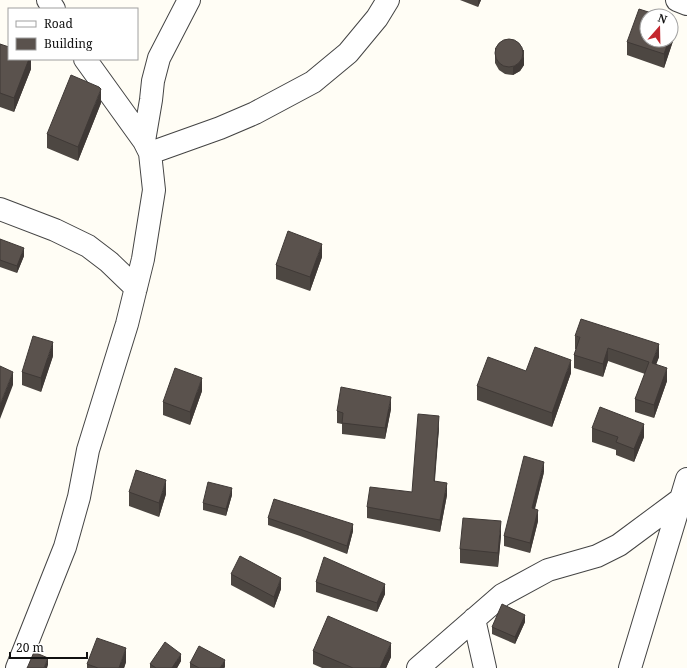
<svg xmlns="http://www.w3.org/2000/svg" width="687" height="668" font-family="'Noto Serif',serif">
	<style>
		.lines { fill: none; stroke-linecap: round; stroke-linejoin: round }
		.minor-casing { stroke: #444; stroke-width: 24 }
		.minor { stroke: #fff; stroke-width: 22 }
		.wall { fill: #4d4742 }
		.shaded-wall { fill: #3f3936 }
		.building { fill: #5a524d; stroke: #3f3936 }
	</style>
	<rect width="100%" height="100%" fill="#fffdf5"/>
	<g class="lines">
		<defs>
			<path id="minor" d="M48,0L54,9
				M677,0L687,4
				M144,141L151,100L153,81L159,58L189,0
				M150,153L220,128L255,113L313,82L348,53L377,18L388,0
				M0,209L55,230L88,246L109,262L136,288
				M474,619L485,668
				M17,668L65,547L79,497L88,450L127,324L143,259L154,190L150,153L144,141L85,59
				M418,668L502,595L548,570L597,556L619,545L681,499
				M630,668L687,479"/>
		</defs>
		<use href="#minor" class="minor-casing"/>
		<use href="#minor" class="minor"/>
	</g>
	<path class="wall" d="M460,0H481L478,7Z
		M675,35L664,68L627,55V42Z
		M0,44L31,59V69L14,112L0,107Z
		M495,48L524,50V65L520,71L513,75L505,74L499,70L495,63Z
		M101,103L78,161L47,148V134Z
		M0,239L24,256L17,273L0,267Z
		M322,257L310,291L276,279V265Z
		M575,336L659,357L656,364L667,381L654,418L635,412V399L645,374L608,361L603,377L574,368V355L576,349H575Z
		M53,356L41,392L22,385V372Z
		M526,371L571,373L552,427L477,400V386Z
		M202,391L190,425L163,415V402Z
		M391,409L385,439L342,434V424L337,423V411Z
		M439,428L434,481L447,495L440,532L367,518V507L412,492Z
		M592,428L644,437L634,462L616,455V450L592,442Z
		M544,472L535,509L538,521L530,553L504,546V536Z
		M129,492L166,494L159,517L129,506Z
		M232,495L226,516L203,510V503Z
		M268,518L353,531L347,554L300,536L268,525Z
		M501,535L498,567L460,563V549Z
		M231,574L281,589L274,608L231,585Z
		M316,582L385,594L377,612L316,592Z
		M525,622L515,644L492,634V627Z
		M313,651L391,657L386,668H322L313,664Z
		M181,661L177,668H150V664Z
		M126,662L124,668H87V664Z
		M190,663L225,667L224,668H190Z"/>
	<path class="shaded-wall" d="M478,0H481L478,7Z
		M675,21V35L664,68V54L669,40H671V34Z
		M524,57V65L520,71L513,75V67Z
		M29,59H31V69L14,112V98Z
		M101,89V103L78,161V147Z
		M322,244V257L310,291V277Z
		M24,248V256L17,273V266Z
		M53,342V356L41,392V378Z
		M659,344V357L652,376V363Z
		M608,348V361L603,377V364Z
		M571,360V373L552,427V413Z
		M667,368V381L654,418V405Z
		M13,372V385L0,419V405Z
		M202,378V391L190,425V412Z
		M391,397V409L385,439V428Z
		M439,416V428L434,493V481Z
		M644,424V437L634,462V449Z
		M544,462V472L532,519V508Z
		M166,480V494L159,517V503Z
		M447,483V495L440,532V520Z
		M232,488V495L226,516V509Z
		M538,510V521L530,553V543Z
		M501,521V535L498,567V553Z
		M353,524V531L347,554V546Z
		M281,578V589L274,608V597Z
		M385,584V594L377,612V603Z
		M525,615V622L515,644V637Z
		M391,643V657L386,668H380Z
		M126,648V662L124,668H119Z
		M181,654V661L177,668H172Z
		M48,658V665L47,668H44Z
		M225,660V667L224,668H220Z"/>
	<path class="building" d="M639,9L661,16H647V40H669L664,54L627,42Z
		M671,19L675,21L671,34Z
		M495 53a14 14 0 1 1 28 0a14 14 0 1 1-28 0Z
		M0,44L9,47V59H29L14,98L0,93Z
		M71,75L99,87L101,89L78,147L47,134Z
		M288,231L322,244L310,277L276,265Z
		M0,239L24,248L17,266L0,260Z
		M581,319L659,344L652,363L667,368L654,405L635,399L649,362L608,348L603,364L574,355L580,337L575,336Z
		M33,336L53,342L41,378L22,372Z
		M535,347L571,360L552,413L477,386L488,357L526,371Z
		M0,366L13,372L0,405Z
		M175,368L202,378L190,412L163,402Z
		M341,387L391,397L385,428L342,423L343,413L337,411Z
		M600,407L644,424L634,449L616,442L618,437L592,428Z
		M418,414L439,416L434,481L447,483L440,520L367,507L370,487L412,492Z
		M524,456L544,462L532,508L538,510L530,543L504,536Z
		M136,470L166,480L159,503L129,492Z
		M208,482L232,488L226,509L203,503Z
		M274,499L353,524L347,546L300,529L268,518Z
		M463,518L501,521L498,553L460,549Z
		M240,556L281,578L274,597L231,574Z
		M324,557L385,584L377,603L316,582Z
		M502,604L525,615L515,637L492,627Z
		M328,616L391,643L380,668H353L313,651Z
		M97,638L126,648L119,668H98L87,664Z
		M165,642L181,654L172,668H156L150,664Z
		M199,646L225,660L220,668H199L190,663Z
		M34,652L48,658L44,668H27L28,666Z"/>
	<rect x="8" y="8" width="130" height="52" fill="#ffffff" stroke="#a0a0a0"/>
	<rect x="16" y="21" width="20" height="6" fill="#ffffff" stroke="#a0a0a0"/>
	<text x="44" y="28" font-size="12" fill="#111111">Road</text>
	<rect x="16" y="38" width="20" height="12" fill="#5a524d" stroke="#a0a0a0"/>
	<text x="44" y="48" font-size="12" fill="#111111">Building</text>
	<g transform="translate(659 28) rotate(20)"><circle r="19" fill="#ffffff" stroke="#a0a0a0"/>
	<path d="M0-3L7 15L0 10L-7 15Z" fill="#c4262e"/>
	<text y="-6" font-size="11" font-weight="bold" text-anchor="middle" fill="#111111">N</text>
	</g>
	<path d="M10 652v6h77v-6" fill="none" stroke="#111111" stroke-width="2"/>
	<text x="16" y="652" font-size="12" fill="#111111" stroke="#ffffff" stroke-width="3" paint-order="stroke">20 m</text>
</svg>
